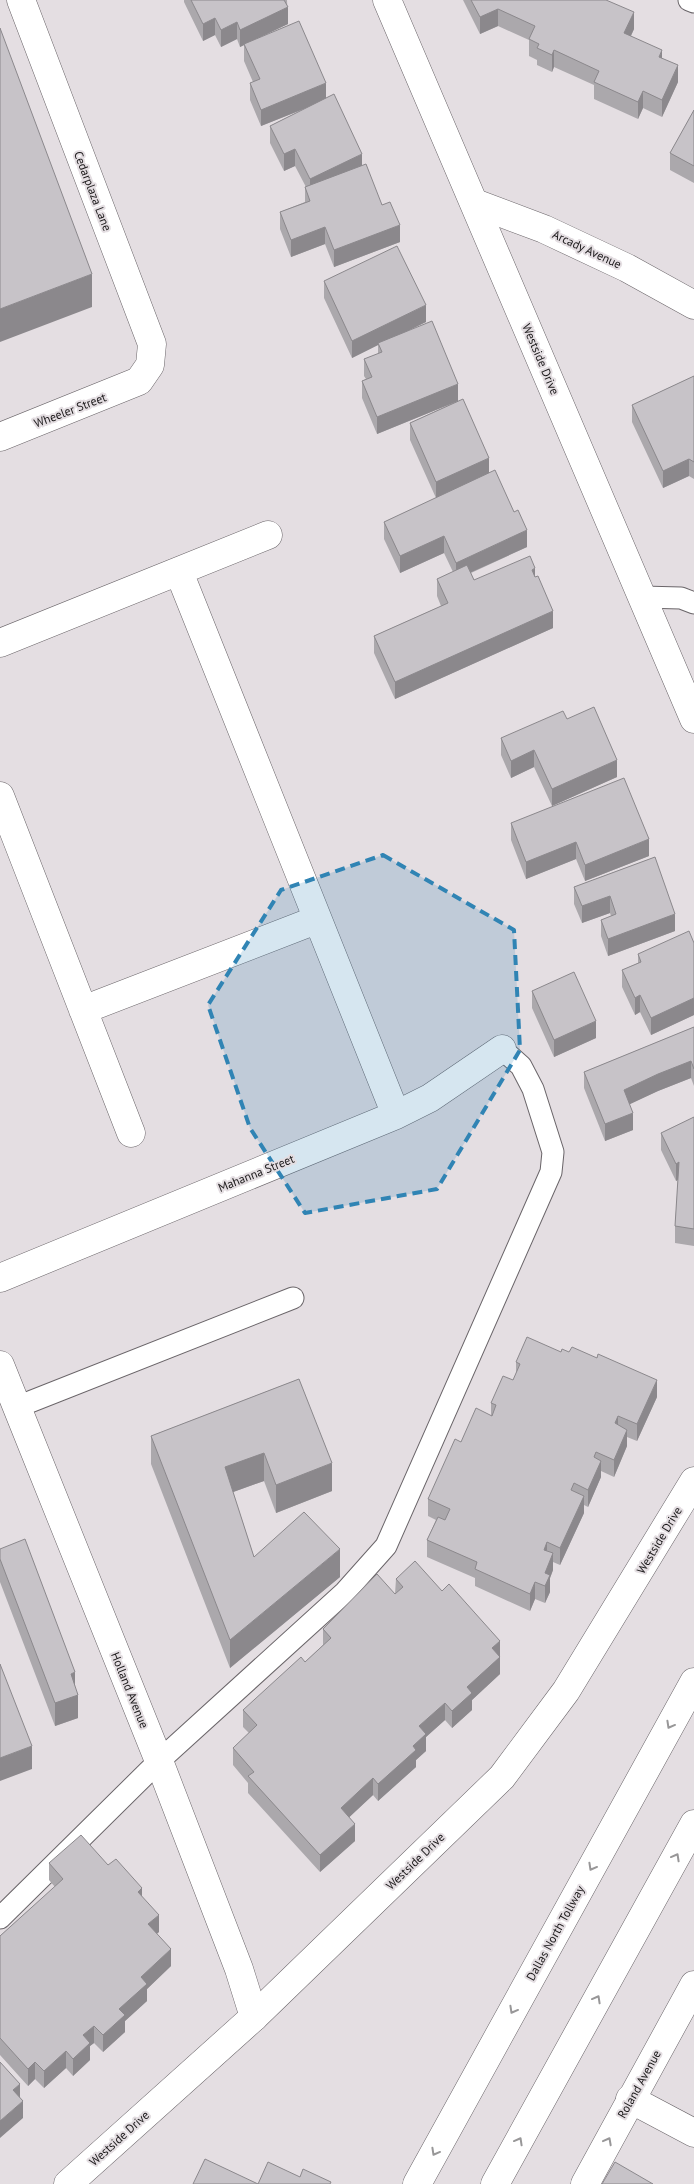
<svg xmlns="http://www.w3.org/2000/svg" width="694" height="2184" font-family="'PT Sans',sans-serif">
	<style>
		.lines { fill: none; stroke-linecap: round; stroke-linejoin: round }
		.service-casing { stroke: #6a6569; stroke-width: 23 }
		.minor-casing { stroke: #6a6569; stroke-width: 29 }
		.tertiary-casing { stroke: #6a6569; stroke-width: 29 }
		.motorway-casing { stroke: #6a6569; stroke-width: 29 }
		.service { stroke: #fff; stroke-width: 21 }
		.minor { stroke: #fff; stroke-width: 28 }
		.tertiary { stroke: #fff; stroke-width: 28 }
		.motorway { stroke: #fff; stroke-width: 28 }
		.wall { fill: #aba8ac }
		.shaded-wall { fill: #8b888c }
		.building { fill: #c7c3c8; stroke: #8b888c }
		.oneway { stroke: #989798 }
		.marked { fill: #3084b4; fill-opacity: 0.2; stroke: #3084b4; stroke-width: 4; stroke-dasharray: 10 6; stroke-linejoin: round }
		.labels { text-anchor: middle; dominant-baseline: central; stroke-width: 4; stroke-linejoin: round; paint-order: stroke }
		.street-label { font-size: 12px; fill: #1a1819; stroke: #e4dee2 }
	</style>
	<rect width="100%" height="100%" fill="#e4dee2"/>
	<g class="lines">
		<defs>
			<path id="service" d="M689,0L694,2
				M642,597L681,598L694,603
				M17,1407L293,1298
				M0,1918L159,1761L345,1592L386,1546L551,1172L553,1152L533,1089L521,1066L502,1049"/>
			<path id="minor" d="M475,203L544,229L627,268L694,305
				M0,437L139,381L150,365L152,344L21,0
				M179,572L396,1115
				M0,643L268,535
				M0,796L131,1133
				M83,1010L316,920
				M0,1278L396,1115L430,1098L502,1049
				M0,1365L159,1761L239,1969L254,2017
				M630,2099L694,2133"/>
			<path id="tertiary" d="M387,0L694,719
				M68,2184L254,2017L502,1777L566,1691L694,1481
				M585,2184L694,1985"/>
			<path id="motorway" d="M417,2184L694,1682
				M495,2184L694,1824"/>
		</defs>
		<use href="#service" class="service-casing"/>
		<use href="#minor" class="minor-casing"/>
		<use href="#tertiary" class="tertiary-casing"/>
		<use href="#motorway" class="motorway-casing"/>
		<use href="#service" class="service"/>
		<use href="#minor" class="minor"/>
		<use href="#tertiary" class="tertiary"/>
		<use href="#motorway" class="motorway"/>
	</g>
	<path class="wall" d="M184,0H287L288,24L258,38L326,98L362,165L400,242L334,267L325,244L291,257L280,229V212L305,202V187H306L295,166L284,171L270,143V126L304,109L261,126L250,100V83L253,82L244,61V45L240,47L237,39L221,47L215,35L203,41L184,2Z
		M463,0H606L634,29L631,36L662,59L678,82L662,117L643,108L638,119L594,99V85L554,67L552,72L537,65V60L529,56V40L498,26L480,34Z
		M694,110V183L670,170V153Z
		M324,281L426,322L407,331L458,401L489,473L527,547L471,573L474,580L535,577L553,628L395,699L374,653V636L441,606L437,596V579L453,572L444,553L400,573L384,539V522L436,498L410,440V423L453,403L377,434L362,398V381L366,379L364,376V359L378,354V345L352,358L324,298Z
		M694,376V479L689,476L663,488L632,422V405Z
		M567,719L617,777L552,806L534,767L511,778L501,755V738Z
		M511,823L649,856L585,881L576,859L526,879L511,840Z
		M655,857L675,931L608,956L601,936V920L611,916L610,913L582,923L574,904V887Z
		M694,943V1015L651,1035L640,1012L635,1015L622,987V970L638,963V954Z
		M532,991L596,1038L554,1057L532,1008Z
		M694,1027V1086L691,1078L658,1091L629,1104L633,1130L605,1141L584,1088V1072Z
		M694,1117V1246L675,1243V1226L678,1180L676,1181L661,1150V1133Z
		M516,1362L657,1397L637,1441L627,1437V1446L614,1477L601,1471V1477L588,1507L584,1505V1513L560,1565L553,1562V1570L550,1578V1592L545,1603L535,1599L530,1611L475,1586V1578L427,1557V1540L436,1520L428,1516V1499L461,1442L491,1415V1403L513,1380L516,1374Z
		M299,1379L332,1491L276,1513L264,1481L233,1492L254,1557L340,1577L230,1668L151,1464V1436Z
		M0,1549L78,1718L55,1726L0,1582Z
		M396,1579L442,1591L500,1641V1674L472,1700V1710L452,1728L445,1720L426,1737V1751L416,1760V1767L378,1801L373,1795L349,1817L355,1841L320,1872L248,1793V1783L233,1765V1748L249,1733L243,1727V1710L305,1662L323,1645V1629L395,1594Z
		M49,1863L108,1865L142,1897L159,1932L157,1933L171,1966L147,1989V2001L125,2021V2032L103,2052L94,2043L90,2046V2060L73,2076L66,2068L44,2088L35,2079L28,2086L0,2055V1936L55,1887L49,1880Z"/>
	<path class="shaded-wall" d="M288,7V24L240,47V30Z
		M498,9V26L480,34V17Z
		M634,12V29L624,50V33Z
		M215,18V35L203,41V24Z
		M237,22V39L221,47V30Z
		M554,50V67L552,72V55Z
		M662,50V67L659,57Z
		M678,65V82L662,117V100Z
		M326,83V100L261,126V110Z
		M643,91V108L638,119V102Z
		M295,149V166L284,171V154Z
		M362,154V171L310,196V179Z
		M400,225V242L334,267V250Z
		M325,227V244L291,257V240Z
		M92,274V307L0,342V309Z
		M426,305V322L379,345L378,343V345L352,358V341Z
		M458,384V401L377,434V417Z
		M489,458V475L436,498V482Z
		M689,459V476L663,488V471Z
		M527,530V547L456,579V563Z
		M444,536V553L400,573V556Z
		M535,568V585L532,570Z
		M553,611V628L395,699V682Z
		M534,750V767L511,778V761Z
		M617,760V777L552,806V789Z
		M649,839V856L585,881V865Z
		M576,842V859L526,879V862Z
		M610,896V913L582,923V906Z
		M675,914V931L608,956V939Z
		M640,995V1012L635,1015V998Z
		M694,998V1015L651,1035V1018Z
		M596,1021V1038L554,1057V1040Z
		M691,1061V1078L658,1091L624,1107V1090L658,1074Z
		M633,1113V1130L605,1141V1124Z
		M679,1162V1179L676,1181V1164Z
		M657,1380V1397L637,1441V1424Z
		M618,1416V1433L615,1423Z
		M627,1430V1446L614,1477V1460Z
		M264,1453V1481L225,1495V1467Z
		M601,1461V1477L588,1507V1490Z
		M332,1463V1491L276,1513V1485Z
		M584,1496V1513L560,1565V1548Z
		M547,1542V1559L544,1550Z
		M340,1549V1577L230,1668V1640Z
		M553,1553V1570L550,1578V1592L545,1603V1573Z
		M535,1582V1599L530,1611V1594Z
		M500,1641V1674L472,1700V1710L452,1728V1711L492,1648Z
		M75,1672V1696L78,1695V1718L55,1726V1703L71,1674Z
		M445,1703V1720L426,1737V1751L416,1760V1767L378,1801V1784L413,1746L419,1726Z
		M32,1746V1769L0,1781V1758Z
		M373,1778V1795L341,1825V1808Z
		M355,1824V1841L320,1872V1855Z
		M142,1888V1905L138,1892Z
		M159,1915V1932L148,1941V1924Z
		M171,1949V1966L147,1989V2001L125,2021V2032L103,2052V2035L119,2009L141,1977Z
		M94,2026V2043L90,2046V2060L73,2076V2059L83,2035Z
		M66,2051V2068L44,2088V2071Z
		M35,2062V2079L28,2086V2069Z
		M20,2084V2101L13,2090Z
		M23,2101V2118L0,2138V2121Z"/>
	<path class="building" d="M191,0H284L288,7L240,30L237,22L221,30L215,18L203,24Z
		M471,0H606L634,12L624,33L662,50L659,57L678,65L662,100L643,91L638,102L594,82L599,71L554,50L552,55L537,48L539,44L529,39L535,26L498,9L480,17Z
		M299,21L326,83L261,110L250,83L260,79L244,44Z
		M0,28L92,274L0,309Z
		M334,94L362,154L310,179L295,149L284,154L270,126Z
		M694,110V166L670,153Z
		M366,164L382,205L390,202L400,225L334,250L325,227L291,240L280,212L310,201L305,187Z
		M397,246L426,305L352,341L324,281Z
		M432,321L458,384L377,417L362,381L372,377L364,359L382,352L378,343Z
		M694,376V462L689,459L663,471L632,405Z
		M463,399L489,458L436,482L410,423Z
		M495,470L514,512L518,510L527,530L456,563L444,536L400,556L384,522Z
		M530,556L535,568L532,570L535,577L538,576L553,611L395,682L374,636L448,603L437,579L467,565L474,580Z
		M594,707L617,760L552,789L534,750L511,761L501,738L563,711L567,719Z
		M624,778L649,839L585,865L576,842L526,862L511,823Z
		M655,857L675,914L608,939L601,920L616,914L610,896L582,906L574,887Z
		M689,931L694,943V998L651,1018L640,995L635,998L622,970L641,962L638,954Z
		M574,972L596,1021L554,1040L532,991Z
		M694,1027V1069L691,1061L658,1074L624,1090L633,1113L605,1124L584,1072Z
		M694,1117V1229L675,1226L679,1162L676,1164L661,1133Z
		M527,1337L561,1352L562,1349L569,1352L572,1347L597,1358L598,1354L657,1380L637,1424L618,1416L615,1423L627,1430L614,1460L596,1452L594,1457L601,1461L588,1490L574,1483L571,1490L584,1496L560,1548L547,1542L544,1550L553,1553L545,1573L550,1575L545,1586L535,1582L530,1594L475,1569L477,1562L427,1540L438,1517L445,1520L450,1509L428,1499L455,1439L461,1442L476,1408L492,1416L496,1405L491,1403L503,1376L513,1380L520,1364L516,1362Z
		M299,1379L332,1463L276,1485L264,1453L225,1467L254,1557L304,1512L340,1549L230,1640L151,1436Z
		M25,1539L75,1672L71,1674L78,1695L55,1703L0,1559V1549Z
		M415,1561L442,1591L449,1584L500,1641L492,1648L500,1657L467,1687L472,1693L452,1711L445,1703L419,1726L426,1734L413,1746L416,1750L378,1784L373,1778L341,1808L355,1824L320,1855L248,1776L254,1772L233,1748L257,1725L243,1710L301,1657L305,1662L331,1638L323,1629L377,1574L395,1594L403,1587L396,1579Z
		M0,1664L32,1746L0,1758Z
		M81,1835L108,1865L116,1859L142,1888L138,1892L159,1915L148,1924L171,1949L141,1977L147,1984L119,2009L125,2015L103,2035L94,2026L83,2035L90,2043L73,2059L66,2051L44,2071L35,2062L28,2069L0,2038V1936L63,1879L49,1863Z
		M0,2062L20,2084L13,2090L23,2101L0,2121Z
		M205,2159L258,2184L268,2162L300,2177L303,2169L331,2182L330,2184H193Z
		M615,2162L653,2184H602Z"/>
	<defs><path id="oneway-chevron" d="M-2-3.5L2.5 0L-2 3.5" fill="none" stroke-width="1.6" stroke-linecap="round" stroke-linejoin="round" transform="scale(1.25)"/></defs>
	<g class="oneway">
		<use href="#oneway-chevron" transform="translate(670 1725) rotate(119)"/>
		<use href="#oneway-chevron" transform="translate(676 1857) rotate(-61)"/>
		<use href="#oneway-chevron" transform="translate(592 1867) rotate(119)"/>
		<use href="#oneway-chevron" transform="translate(597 1999) rotate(-61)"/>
		<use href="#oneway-chevron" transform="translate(513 2010) rotate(119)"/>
		<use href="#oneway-chevron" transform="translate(519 2141) rotate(-61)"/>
		<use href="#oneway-chevron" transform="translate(608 2141) rotate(-62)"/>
		<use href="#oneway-chevron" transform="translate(435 2152) rotate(119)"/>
	</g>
	<path class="marked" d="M383,855L514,930L520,1050L437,1189L305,1213L250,1128L208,1005L281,890Z"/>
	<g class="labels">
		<g class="street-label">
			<text transform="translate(93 191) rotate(69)">Cedarplaza Lane</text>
			<text transform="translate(587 249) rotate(25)">Arcady Avenue</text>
			<text transform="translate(541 359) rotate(67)">Westside Drive</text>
			<text transform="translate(70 410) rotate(-21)">Wheeler Street</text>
			<text transform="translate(256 1173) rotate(-22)">Mahanna Street</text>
			<text transform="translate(659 1540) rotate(-59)">Westside Drive</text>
			<text transform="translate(130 1690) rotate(68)">Holland Avenue</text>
			<text transform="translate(415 1861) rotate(-44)">Westside Drive</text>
			<text transform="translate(555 1933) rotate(-61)">Dallas North Tollway</text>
			<text transform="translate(639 2084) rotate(-61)">Roland Avenue</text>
			<text transform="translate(119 2138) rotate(-42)">Westside Drive</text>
		</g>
	</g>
</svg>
